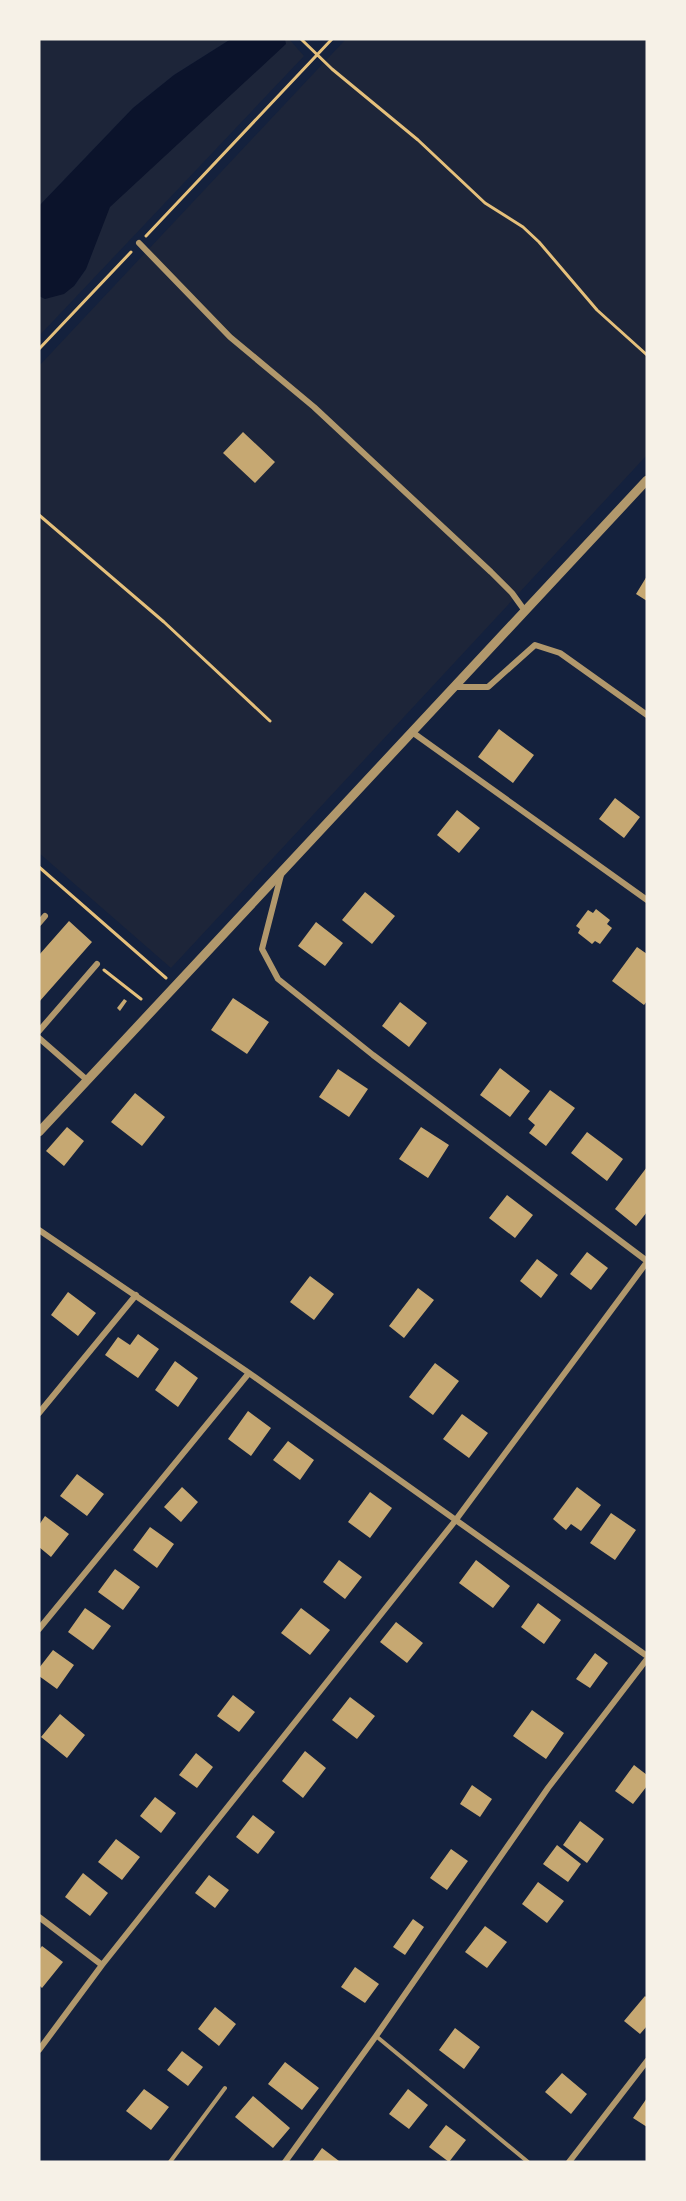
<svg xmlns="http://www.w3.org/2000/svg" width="686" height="2201" font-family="'Noto Serif',serif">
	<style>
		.green { fill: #1d2539 }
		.water { fill: #0b132b }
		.building { fill: #c6a872 }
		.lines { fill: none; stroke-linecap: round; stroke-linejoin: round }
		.path { stroke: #e5c07b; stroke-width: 3 }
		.service { stroke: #b1986c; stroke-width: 4 }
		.minor { stroke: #b1986c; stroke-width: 6 }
		.tertiary { stroke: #b1986c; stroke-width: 9 }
	</style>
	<rect width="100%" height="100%" fill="#14213d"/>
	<path class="green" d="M39,39H231L174,75L133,108L39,206Z
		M285,39H289L304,56L39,336V296L45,299L74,286L86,269L109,207L285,44Z
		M346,39H647V455L171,968L39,853V366Z"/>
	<path class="water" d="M231,39H285L286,44L110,207L86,269L74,286L64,294L45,299L39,296V206L133,108L174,75Z"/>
	<path class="building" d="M243,432L275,462L255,483L223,453Z
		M647,576V601L636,594Z
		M499,729L534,755L513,783L478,757Z
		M615,798L640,817L624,838L599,819Z
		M457,810L480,828L459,853L437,835Z
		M365,892L395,916L372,944L342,920Z
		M596,909L610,920L607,924L612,928L600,944L595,941L592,944L578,933L580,929L576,926L588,910L593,913Z
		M69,921L92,942L39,1002V955Z
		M316,922L343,943L325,966L298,946Z
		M637,947L647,954V1001L644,1005L612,981Z
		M233,998L269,1022L247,1054L211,1030Z
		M124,999L127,1001L120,1011L117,1008Z
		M400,1002L427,1023L409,1047L382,1026Z
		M500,1068L530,1091L510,1117L480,1095Z
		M338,1069L368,1089L349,1117L319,1097Z
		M550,1090L575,1108L546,1146L529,1133L535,1125L528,1119Z
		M135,1093L165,1117L142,1146L111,1122Z
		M67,1127L84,1141L64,1166L46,1151Z
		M421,1127L449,1145L428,1178L399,1159Z
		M587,1132L623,1159L607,1181L571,1153Z
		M647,1167V1212L636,1226L615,1209Z
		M507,1195L533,1215L515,1238L489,1218Z
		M587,1252L608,1268L591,1290L570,1274Z
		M537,1259L558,1275L541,1298L520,1281Z
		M310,1276L334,1294L314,1320L290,1302Z
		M418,1288L434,1300L404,1338L389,1326Z
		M68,1292L96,1313L78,1336L51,1315Z
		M138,1334L159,1349L138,1378L105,1355L118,1337L130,1345Z
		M175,1361L198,1378L178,1407L155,1390Z
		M435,1363L459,1381L433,1415L409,1397Z
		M248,1411L271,1428L251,1456L228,1439Z
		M462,1414L488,1433L469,1458L443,1439Z
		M288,1441L314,1460L300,1480L273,1460Z
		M77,1474L104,1494L87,1516L60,1496Z
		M182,1487L198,1502L181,1522L164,1507Z
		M577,1487L601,1505L581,1531L571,1524L566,1530L553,1519Z
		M370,1492L392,1508L370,1538L348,1522Z
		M611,1513L636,1530L615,1560L590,1543Z
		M45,1516L69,1534L51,1557L39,1547V1525Z
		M150,1527L174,1544L157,1568L133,1550Z
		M339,1560L362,1577L345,1599L323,1582Z
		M476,1560L510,1586L493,1608L459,1583Z
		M115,1569L140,1587L123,1610L98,1592Z
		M538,1603L561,1620L544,1644L521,1627Z
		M85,1608L111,1626L93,1650L68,1632Z
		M301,1608L330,1630L310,1655L281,1633Z
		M396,1622L423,1643L407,1663L380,1642Z
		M53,1650L74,1665L57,1689L39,1676V1668Z
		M595,1653L608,1663L590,1688L576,1679Z
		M233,1695L255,1712L239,1732L217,1716Z
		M350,1697L375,1716L357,1739L332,1720Z
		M532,1710L564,1733L546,1759L513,1736Z
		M60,1714L85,1735L67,1758L41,1737Z
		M305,1751L326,1768L303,1798L282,1781Z
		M196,1753L213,1767L197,1788L179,1775Z
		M634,1765L647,1775V1786L633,1804L615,1791Z
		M472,1785L492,1799L480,1817L460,1804Z
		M155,1797L176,1813L161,1833L140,1816Z
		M253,1815L275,1832L258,1854L236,1837Z
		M580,1821L604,1839L587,1863L563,1845Z
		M116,1839L140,1857L122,1880L98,1862Z
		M557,1845L581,1864L568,1882L543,1864Z
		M451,1849L468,1861L447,1890L430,1878Z
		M83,1873L108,1893L90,1916L65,1897Z
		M209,1875L229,1890L215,1908L195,1893Z
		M538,1882L564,1901L547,1923L522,1904Z
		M413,1919L424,1927L405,1955L393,1947Z
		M485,1926L507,1942L487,1968L465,1952Z
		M42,1946L63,1962L42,1988L39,1985V1950Z
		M355,1967L379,1984L365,2003L341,1987Z
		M645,1996L647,1998V2026L640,2034L624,2021Z
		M215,2007L236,2024L219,2046L198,2029Z
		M455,2028L480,2047L464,2069L439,2050Z
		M182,2051L203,2067L188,2086L167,2070Z
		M285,2062L319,2088L302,2110L268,2084Z
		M562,2073L587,2094L571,2114L545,2092Z
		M144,2089L169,2107L151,2130L126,2111Z
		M408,2089L428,2105L409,2129L389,2114Z
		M253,2096L290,2128L273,2148L235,2117Z
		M647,2098V2127L633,2118Z
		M446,2125L466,2140L449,2162L429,2147Z
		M322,2148L339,2161V2162H312Z"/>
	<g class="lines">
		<path class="path" d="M301,39L332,69L418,140L485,203L523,227L539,242L597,310L647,355
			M146,236L332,39
			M39,349L131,252
			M39,515L164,622L270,721
			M39,867L166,978
			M104,970L141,999"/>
		<path class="service" d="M376,2036L528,2162
			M170,2162L225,2088"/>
		<path class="minor" d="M139,243L230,337L314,407L491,572L512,593L525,611
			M455,687H488L535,645L560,653L647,715
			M412,732L647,900
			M281,875L262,949L278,979L373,1055L647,1261
			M39,923L45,916
			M39,1031L97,964
			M39,1038L87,1080
			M39,1230L249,1373L647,1656
			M39,1413L136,1295
			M39,1629L249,1373
			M39,1917L102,1965
			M39,2050L102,1965L455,1521L647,1262
			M285,2162L376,2036L548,1788L647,1659
			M569,2162L647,2061"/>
		<path class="tertiary" d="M39,1132L647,480"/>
	</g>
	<rect width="686" height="2201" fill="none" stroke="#f6f1e7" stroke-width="81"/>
</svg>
